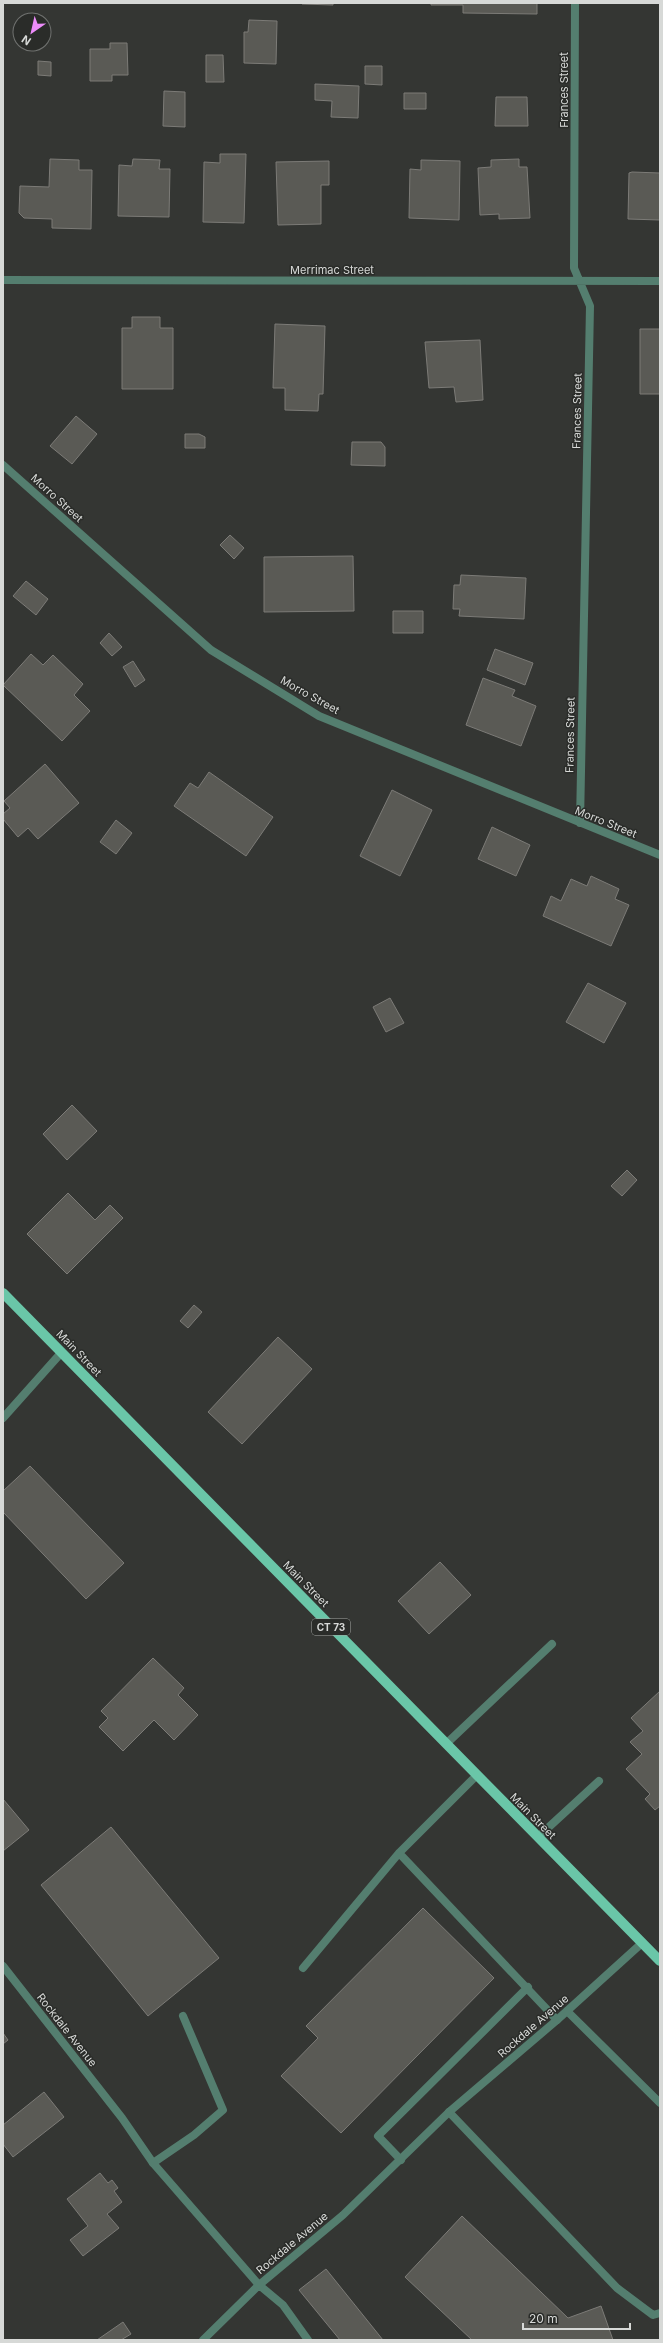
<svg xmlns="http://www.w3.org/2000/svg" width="663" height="2343" font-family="Inter,sans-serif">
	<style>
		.building { fill: #5a5a55; stroke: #7c7b77 }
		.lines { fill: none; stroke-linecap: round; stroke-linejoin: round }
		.service { stroke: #547e6f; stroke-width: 8 }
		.minor { stroke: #547e6f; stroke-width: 8 }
		.primary { stroke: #6ac6a8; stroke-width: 10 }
		.labels { text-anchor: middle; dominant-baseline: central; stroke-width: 3; stroke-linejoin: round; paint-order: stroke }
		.shield { fill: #2a2c29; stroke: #a3a5a3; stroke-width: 1 }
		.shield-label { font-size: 10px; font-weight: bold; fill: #d7d9d7 }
		.street-label { font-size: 11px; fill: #d7d9d7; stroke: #2a2c29 }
	</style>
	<rect width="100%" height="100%" fill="#343633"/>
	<path class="building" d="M302,3H333V5L302,4Z
		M431,3H537V14L463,13V5H431Z
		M249,20L277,21L276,64L244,63V32H248Z
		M110,43H127L128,75H112V81H90V49H110Z
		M206,55H223L224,82H206Z
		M38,61L51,62V76L38,75Z
		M365,66H382V85L365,84Z
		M315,84L359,86L358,118L331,117L332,101L315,100Z
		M164,91L185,92V127L163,126Z
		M404,93H426V109H404Z
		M496,97H527L528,126H495Z
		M220,154H246L244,223L203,222L204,162L220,163Z
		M50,159L79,160V170H92L91,229L52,228V219L24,218L19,213L20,186L49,187Z
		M133,159L160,160L159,169H170L169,217L118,216L119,165L132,166Z
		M519,159V167H527L530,218L499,219V214L480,215L478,168L491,167V160Z
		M421,160L460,161L459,220L409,218L410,169L421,170Z
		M329,161V185H321V224L278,225L276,162Z
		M632,172L660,173V220L628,219L629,173Z
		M132,317H160V328H173V389H122V328H132Z
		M275,324L325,326L323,394H319L318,411L285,410V388H273Z
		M640,329H660V394H640Z
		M480,340L483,400L456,402L454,387L429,388L425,342Z
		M76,416L97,434L72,464L50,446Z
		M185,434H199L205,437V448H185Z
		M352,442H381L385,447V466L351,465Z
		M230,535L244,548L234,559L220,545Z
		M353,556L354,611L264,612V557Z
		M461,575L526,578L524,619L459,616L460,609H453L454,585H460Z
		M26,581L48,599L36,615L13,596Z
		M393,611H423V633H393Z
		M109,633L122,647L112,656L100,643Z
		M495,649L533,663L525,685L487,670Z
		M31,654L43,665L53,655L83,684L74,695L90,711L62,741L3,685Z
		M133,661L145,680L135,687L123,667Z
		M483,678L515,690L512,696L536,706L521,746L466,725Z
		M45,764L79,803L38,839L28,828L18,837L3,819V814L10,808L4,801Z
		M209,772L273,817L246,856L174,806L190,783L198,788Z
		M392,790L432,810L400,876L360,856Z
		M116,820L132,833L116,854L100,842Z
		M492,827L530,845L516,876L478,859Z
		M591,876L619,889L615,899L629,905L611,946L543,916L551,896L561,901L571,879L587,886Z
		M588,983L626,1003L604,1043L566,1022Z
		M390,998L404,1023L386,1032L373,1007Z
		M72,1105L97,1131L67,1160L43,1134Z
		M627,1170L637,1180L622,1196L611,1186Z
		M68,1193L95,1220L110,1205L123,1218L67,1274L27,1234Z
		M194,1305L202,1312L188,1328L180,1321Z
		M278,1337L312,1369L242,1444L208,1412Z
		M30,1466L124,1563L86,1599L3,1512V1491Z
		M440,1562L471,1595L429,1634L398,1601Z
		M153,1658L184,1688L178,1695L198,1715L174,1740L154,1720L123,1751L99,1727L108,1718L101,1711Z
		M660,1691V1806L655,1810L645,1799L650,1794L626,1769L642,1754L630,1742L643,1731L631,1718Z
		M3,1799L29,1830L3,1851Z
		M111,1827L219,1958L148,2016L41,1885Z
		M423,1908L494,1978L341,2133L281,2076L318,2038L306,2026Z
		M3,2033L8,2040L3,2044Z
		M44,2092L64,2117L13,2157L3,2144V2125Z
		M100,2173L108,2183L112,2180L118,2188L114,2191L122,2202L107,2214L119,2228L83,2256L70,2240L88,2226L67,2199Z
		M462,2216L568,2318L601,2306L613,2340H472L405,2277Z
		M326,2269L383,2340H340L299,2290Z
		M123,2322L131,2334L121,2340H97Z"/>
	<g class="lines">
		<path class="service" d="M446,1744L552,1644
			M538,1837L599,1781
			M399,1853L557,2020
			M303,1968L399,1853L477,1775
			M567,2011L660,2103
			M449,2112L617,2288L653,2315L660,2313
			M401,2160L378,2136L528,1987
			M153,2163L194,2135L223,2110L183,2016
			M203,2340L259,2285L283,2305L308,2340"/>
		<path class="minor" d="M575,3L574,268L590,306L580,823
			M3,280L660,281
			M3,465L211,650L319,716L660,855
			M3,1418L61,1353
			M3,1966L122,2118L153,2163L259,2285L343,2215L449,2112L557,2020L642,1943"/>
		<path class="primary" d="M3,1293L660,1961"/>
	</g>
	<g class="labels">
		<rect class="shield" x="312" y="1619" width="38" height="16" rx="3"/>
		<g class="shield-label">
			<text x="331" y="1627">CT 73</text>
		</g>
		<g class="street-label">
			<text transform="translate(564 90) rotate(-90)">Frances Street</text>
			<text x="332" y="270">Merrimac Street</text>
			<text transform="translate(577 411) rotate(-89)">Frances Street</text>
			<text transform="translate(57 498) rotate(42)">Morro Street</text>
			<text transform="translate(310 695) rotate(29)">Morro Street</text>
			<text transform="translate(570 735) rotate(-89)">Frances Street</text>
			<text transform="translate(606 822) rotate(22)">Morro Street</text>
			<text transform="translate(79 1353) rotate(46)">Main Street</text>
			<text transform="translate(306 1584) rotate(45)">Main Street</text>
			<text transform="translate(533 1816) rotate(45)">Main Street</text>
			<text transform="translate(533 2026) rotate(-41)">Rockdale Avenue</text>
			<text transform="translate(67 2030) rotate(52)">Rockdale Avenue</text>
			<text transform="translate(292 2243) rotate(-40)">Rockdale Avenue</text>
		</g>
	</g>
	<rect width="663" height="2343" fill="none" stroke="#d7d9d7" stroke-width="8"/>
	<g transform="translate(32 32) rotate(214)"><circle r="19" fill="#2a2c29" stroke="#6f716f"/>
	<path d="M0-3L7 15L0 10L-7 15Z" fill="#ed8cfa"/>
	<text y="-6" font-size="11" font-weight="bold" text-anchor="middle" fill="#d7d9d7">N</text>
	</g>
	<path d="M523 2323v6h107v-6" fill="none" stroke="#d7d9d7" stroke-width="2"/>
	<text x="529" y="2323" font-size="12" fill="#d7d9d7" stroke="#2a2c29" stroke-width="3" paint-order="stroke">20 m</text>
</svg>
